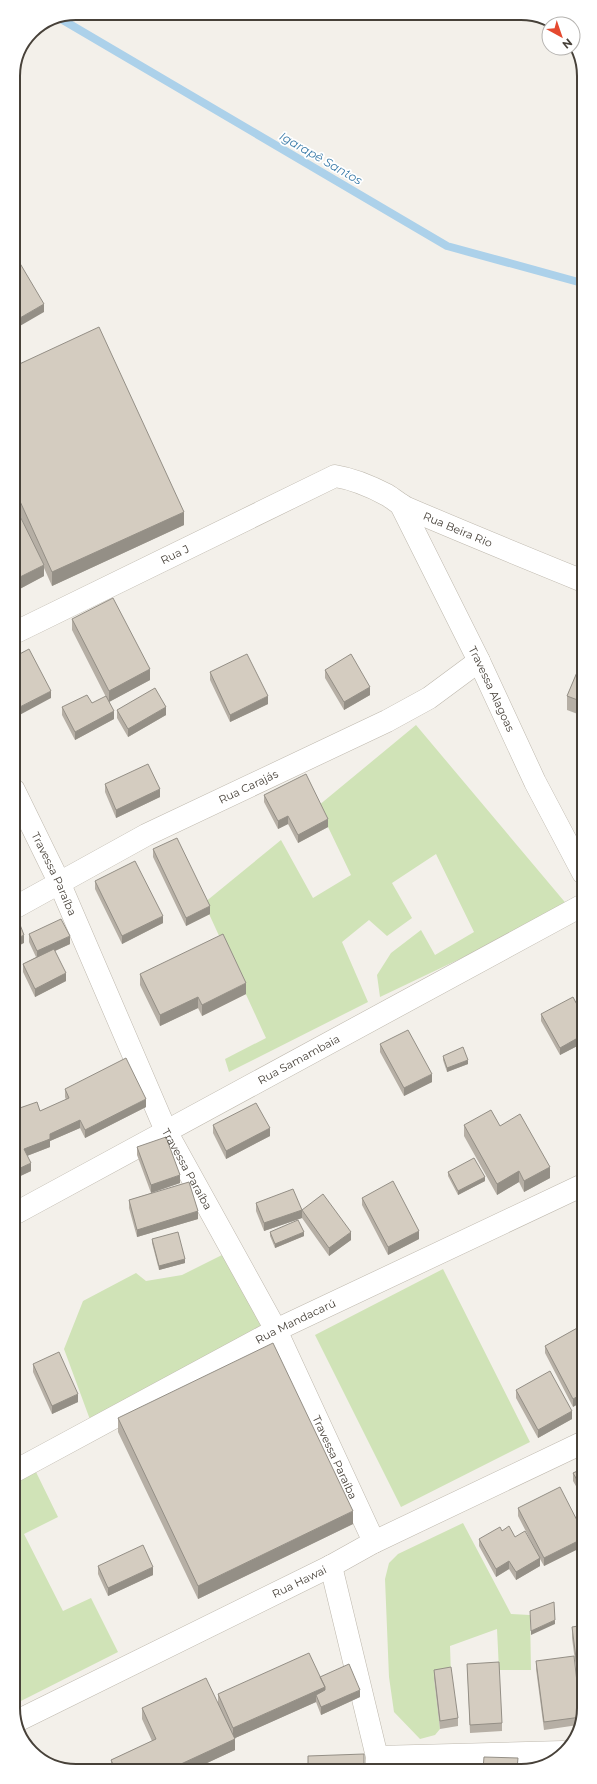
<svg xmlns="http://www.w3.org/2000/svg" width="597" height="1784" font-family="Montserrat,sans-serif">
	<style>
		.green { fill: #d0e3b7 }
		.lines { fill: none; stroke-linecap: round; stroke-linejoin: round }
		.stream { stroke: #acd1ea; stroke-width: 8 }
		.minor-casing { stroke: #beb8ad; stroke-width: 23 }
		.minor { stroke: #fff; stroke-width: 22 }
		.wall { fill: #b6afa5 }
		.shaded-wall { fill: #948f86 }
		.building { fill: #d4ccc0; stroke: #948f86 }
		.labels { text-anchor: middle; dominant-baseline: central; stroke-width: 3.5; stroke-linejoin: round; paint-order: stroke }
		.street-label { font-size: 11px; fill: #474139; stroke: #fff }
		.water-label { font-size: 12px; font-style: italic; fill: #3c7ca9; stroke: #fff }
		.rim { fill: none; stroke: #474139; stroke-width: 2 }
	</style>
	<rect width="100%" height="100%" fill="#f3f0ea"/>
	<path class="green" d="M416,725L569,907L380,997L377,975L391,953L421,930L435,955L474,932L436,854L392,883L412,918L387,936L369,920L342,942L368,1002L229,1072L225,1059L266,1038L204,903L281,840L313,898L351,875L318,806Z
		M232,1250L273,1325L92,1425L64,1349L83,1301L136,1273L146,1281L182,1275Z
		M443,1269L530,1442L401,1507L315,1335Z
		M36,1472L58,1517L24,1534L63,1611L91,1598L118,1652L15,1704V1482Z
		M463,1523L511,1614L530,1615L531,1670H499L497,1629L450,1646L451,1675L434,1678L440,1729L435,1735L420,1739L394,1712L389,1677L385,1579L389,1563L398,1554Z"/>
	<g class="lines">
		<path class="stream" d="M61,19L447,246L582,283"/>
		<defs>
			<g id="minor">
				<path id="s1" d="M401,505L479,661L535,782L583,873"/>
				<path id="s2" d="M14,633L335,476C354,479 370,486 387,495C394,499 400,505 407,508C465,533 524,557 583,581"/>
				<path id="s3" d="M14,790L59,882L166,1131L276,1330L374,1542"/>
				<path id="s4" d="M14,908L146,835L387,721L429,698L479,661"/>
				<path id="s5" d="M14,1214L583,905"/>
				<path id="s6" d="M15,1471L276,1330L583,1185"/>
				<path d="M331,1566L377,1757V1770"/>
				<path id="s7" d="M15,1722L331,1566L374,1542L584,1442"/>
				<path d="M377,1757L563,1752"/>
			</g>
		</defs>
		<use href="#minor" class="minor-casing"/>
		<use href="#minor" class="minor"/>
	</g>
	<path class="wall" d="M13,367L184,525L52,586L44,568V576L14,592V517L24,524L14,501Z
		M72,619L150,680L109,702L114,719L75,740L62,715V707L92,703L106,697L72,630Z
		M583,658V716L567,710V696Z
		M325,670L370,695L344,710L325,678Z
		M210,672L268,704L230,722L210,680Z
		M117,710L166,715L128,737L117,718Z
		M105,784L160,797L116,818L105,792Z
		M264,795L328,827L298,843L288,824L278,829L264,802Z
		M153,849L210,914L186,926L153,857Z
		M95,881L163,923L122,944L95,889Z
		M29,934L70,944L55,951L66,981L35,997L23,972V964L36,957L29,942Z
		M140,974L246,994L202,1016L198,1008L160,1026L140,985Z
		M541,1014L583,1016V1043L560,1055L541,1021Z
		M380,1044L432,1082L404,1096L380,1052Z
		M443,1056L468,1064L447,1072L443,1060Z
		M583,1081V1094L581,1090V1082Z
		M65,1089L146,1107L85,1138L80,1128L50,1141V1147L27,1156L31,1171L14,1179V1110L40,1111L66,1100L65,1097Z
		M213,1125L270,1136L226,1159L213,1133Z
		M464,1125L500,1126L550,1178L524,1192L519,1182L497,1195L464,1136Z
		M137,1147L180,1183L151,1193L198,1219L137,1237L129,1208V1200L151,1193L137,1155Z
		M448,1172L485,1181L458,1195L448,1176Z
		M362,1198L419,1239L388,1255L362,1205Z
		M256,1203L302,1210L351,1240L329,1256L302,1218L264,1231L256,1211Z
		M270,1232L304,1236L275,1248L270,1236Z
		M152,1239L185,1263L159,1270L152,1243Z
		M579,1327L573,1407L545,1353V1346Z
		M33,1364L78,1402L52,1414L33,1372Z
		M516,1390L572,1419L538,1438L516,1398Z
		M118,1418L353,1524L198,1599L118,1432Z
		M584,1468V1500L573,1481V1473Z
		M518,1508L584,1534V1546L544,1566L540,1559V1566L516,1580L509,1569L496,1577L479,1546V1539L515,1537L535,1549L518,1516Z
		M98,1566L153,1575L108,1596L98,1574Z
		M572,1627L584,1709L582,1715L572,1638Z
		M536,1661L581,1716L578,1725L544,1730L536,1669Z
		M467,1664L502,1723V1731L470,1733Z
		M434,1670L458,1718V1726L440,1729L434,1678Z
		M320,1677L360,1697L321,1715L316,1702L235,1738V1750L192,1770L111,1771V1760L152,1741L142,1719V1708L218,1703V1694Z"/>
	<path class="shaded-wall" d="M44,304V312L13,330V322Z
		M184,512V525L52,586V572Z
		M44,565V576L14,592V580Z
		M150,669V680L109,702V691Z
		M370,687V695L344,710V702Z
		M51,691V698L14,718V710Z
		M268,696V704L230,722V715Z
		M166,707V715L128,737V729Z
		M114,711V719L75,740V732Z
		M160,789V797L116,818V810Z
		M288,816V824L278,829V821Z
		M328,819V827L298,843V835Z
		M210,906V914L186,926V918Z
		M163,916V923L122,944V936Z
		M24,935V943L14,948V940Z
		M70,936V944L37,959V951Z
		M66,973V981L35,997V989Z
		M246,983V994L202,1016V1005Z
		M198,997V1008L160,1026V1015Z
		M583,1035V1043L560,1055V1048Z
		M468,1060V1064L447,1072V1068Z
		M432,1074V1082L404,1096V1088Z
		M146,1099V1107L85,1138V1130Z
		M80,1120V1128L50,1141V1147L24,1157V1149L50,1134Z
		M270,1128V1136L226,1159V1151Z
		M31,1163V1171L14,1179V1171Z
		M550,1167V1178L524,1192V1181Z
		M519,1171V1182L497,1195V1184Z
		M180,1175V1183L151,1193V1185Z
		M485,1177V1181L458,1195V1191Z
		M302,1210V1218L264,1231V1223Z
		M198,1211V1219L137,1237V1230Z
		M419,1231V1239L388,1255V1247Z
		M304,1232V1236L275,1248V1244Z
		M351,1232V1240L329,1256V1248Z
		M185,1259V1263L159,1270V1266Z
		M584,1393V1401L573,1407V1399Z
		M78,1394V1402L52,1414V1406Z
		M572,1411V1419L538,1438V1430Z
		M353,1511V1524L198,1599V1586Z
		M584,1538V1546L544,1566V1558Z
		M540,1558V1566L516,1580V1572Z
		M509,1561V1569L496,1577V1569Z
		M153,1567V1575L108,1596V1588Z
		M555,1620V1624L531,1635V1631Z
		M325,1687V1698L316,1695V1702L233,1739V1728Z
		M360,1690V1697L321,1715V1707Z
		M235,1739V1750L192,1770H168Z"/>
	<path class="building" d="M18,260L44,304L13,322V263Z
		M99,327L184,512L52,572L14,488L13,367Z
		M19,514L44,565L14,580V517Z
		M113,598L150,669L109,691L72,619Z
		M29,649L51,691L14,710V657Z
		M247,654L268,696L230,715L210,672Z
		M351,654L370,687L344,702L325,670Z
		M583,658V702L567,696Z
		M155,688L166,707L128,729L117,710Z
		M87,695L92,703L106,696L114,711L75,732L62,707Z
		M148,764L160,789L116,810L105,784Z
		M306,774L328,819L298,835L288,816L278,821L264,795Z
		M177,838L210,906L186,918L153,849Z
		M135,861L163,916L122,936L95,881Z
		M14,912H15L24,935L14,940Z
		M61,919L70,936L37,951L29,934Z
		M223,934L246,983L202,1005L198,997L160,1015L140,974Z
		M54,949L66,973L35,989L23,964Z
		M573,997L583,1016V1035L560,1048L541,1014Z
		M408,1030L432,1074L404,1088L380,1044Z
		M463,1047L468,1060L447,1068L443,1056Z
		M126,1058L146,1099L85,1130L80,1120L50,1134V1139L24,1149L31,1163L14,1171V1110L37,1102L40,1111L69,1098L65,1089Z
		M583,1081V1086L581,1082Z
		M256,1103L270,1128L226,1151L213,1125Z
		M491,1110L500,1126L520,1114L550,1167L524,1181L519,1171L497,1184L464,1125Z
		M166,1137L180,1175L151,1185L137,1147Z
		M474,1158L485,1177L458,1191L448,1172Z
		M393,1181L419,1231L388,1247L362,1198Z
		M189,1182L198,1211L137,1230L129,1200Z
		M293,1189L302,1210L264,1223L256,1203Z
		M323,1194L351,1232L329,1248L302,1210Z
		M298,1220L304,1232L275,1244L270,1232Z
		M178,1232L185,1259L159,1266L152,1239Z
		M579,1327L584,1335V1393L573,1399L545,1346Z
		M273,1343L353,1511L198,1586L118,1418Z
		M59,1352L78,1394L52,1406L33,1364Z
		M550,1371L572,1411L538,1430L516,1390Z
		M584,1468V1492L573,1473Z
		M560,1487L584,1534V1538L544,1558L518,1508Z
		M509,1526L515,1537L525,1531L540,1558L516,1572L509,1561L496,1569L479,1539L500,1527L502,1531Z
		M143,1545L153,1567L108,1588L98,1566Z
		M554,1602L555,1620L531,1631L530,1611Z
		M584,1625V1709L583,1712L572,1627Z
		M309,1653L325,1687L233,1728L218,1694Z
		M574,1656L581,1717L544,1722L536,1661Z
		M499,1662L502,1723L470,1725L467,1664Z
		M349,1664L360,1690L321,1707L316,1695L325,1690V1687L320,1677Z
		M451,1667L458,1718L440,1721L434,1670Z
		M206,1678L235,1739L168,1770L116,1771L111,1760L156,1739L142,1708Z
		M364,1754V1770H308V1756Z
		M484,1757L518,1758L517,1769H483Z
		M543,1765L537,1769H525V1766Z"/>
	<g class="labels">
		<g class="street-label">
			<text stroke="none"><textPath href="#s2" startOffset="492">Rua Beira Rio</textPath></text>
			<text stroke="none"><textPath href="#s2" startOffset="179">Rua J</textPath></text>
			<text stroke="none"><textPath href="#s1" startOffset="205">Travessa Alagoas</textPath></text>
			<text stroke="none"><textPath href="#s4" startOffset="264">Rua Carajás</textPath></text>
			<text stroke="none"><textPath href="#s3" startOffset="93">Travessa Paraíba</textPath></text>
			<text stroke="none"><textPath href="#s5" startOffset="324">Rua Samambaia</textPath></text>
			<text stroke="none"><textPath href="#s3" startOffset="417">Travessa Paraíba</textPath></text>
			<text stroke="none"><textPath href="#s6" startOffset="318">Rua Mandacarú</textPath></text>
			<text stroke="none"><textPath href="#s3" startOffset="741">Travessa Paraíba</textPath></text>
			<text stroke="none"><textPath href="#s7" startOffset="317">Rua Hawai</textPath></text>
		</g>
		<g class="water-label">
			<text transform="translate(321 158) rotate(30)">Igarapê Santos</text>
		</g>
	</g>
	<path d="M0 0H597V1784H0ZM76 20H521A56 56 0 0 1 577 76V1708A56 56 0 0 1 521 1764H76A56 56 0 0 1 20 1708V76A56 56 0 0 1 76 20Z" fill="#fff" fill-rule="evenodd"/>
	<path class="rim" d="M76 20H521A56 56 0 0 1 577 76V1708A56 56 0 0 1 521 1764H76A56 56 0 0 1 20 1708V76A56 56 0 0 1 76 20Z"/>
	<g transform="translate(561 36) rotate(140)"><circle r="19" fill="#ffffff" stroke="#b5b3b0"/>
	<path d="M0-3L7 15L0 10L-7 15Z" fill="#e5492f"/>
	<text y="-6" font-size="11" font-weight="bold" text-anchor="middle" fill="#474139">N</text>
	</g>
</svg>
